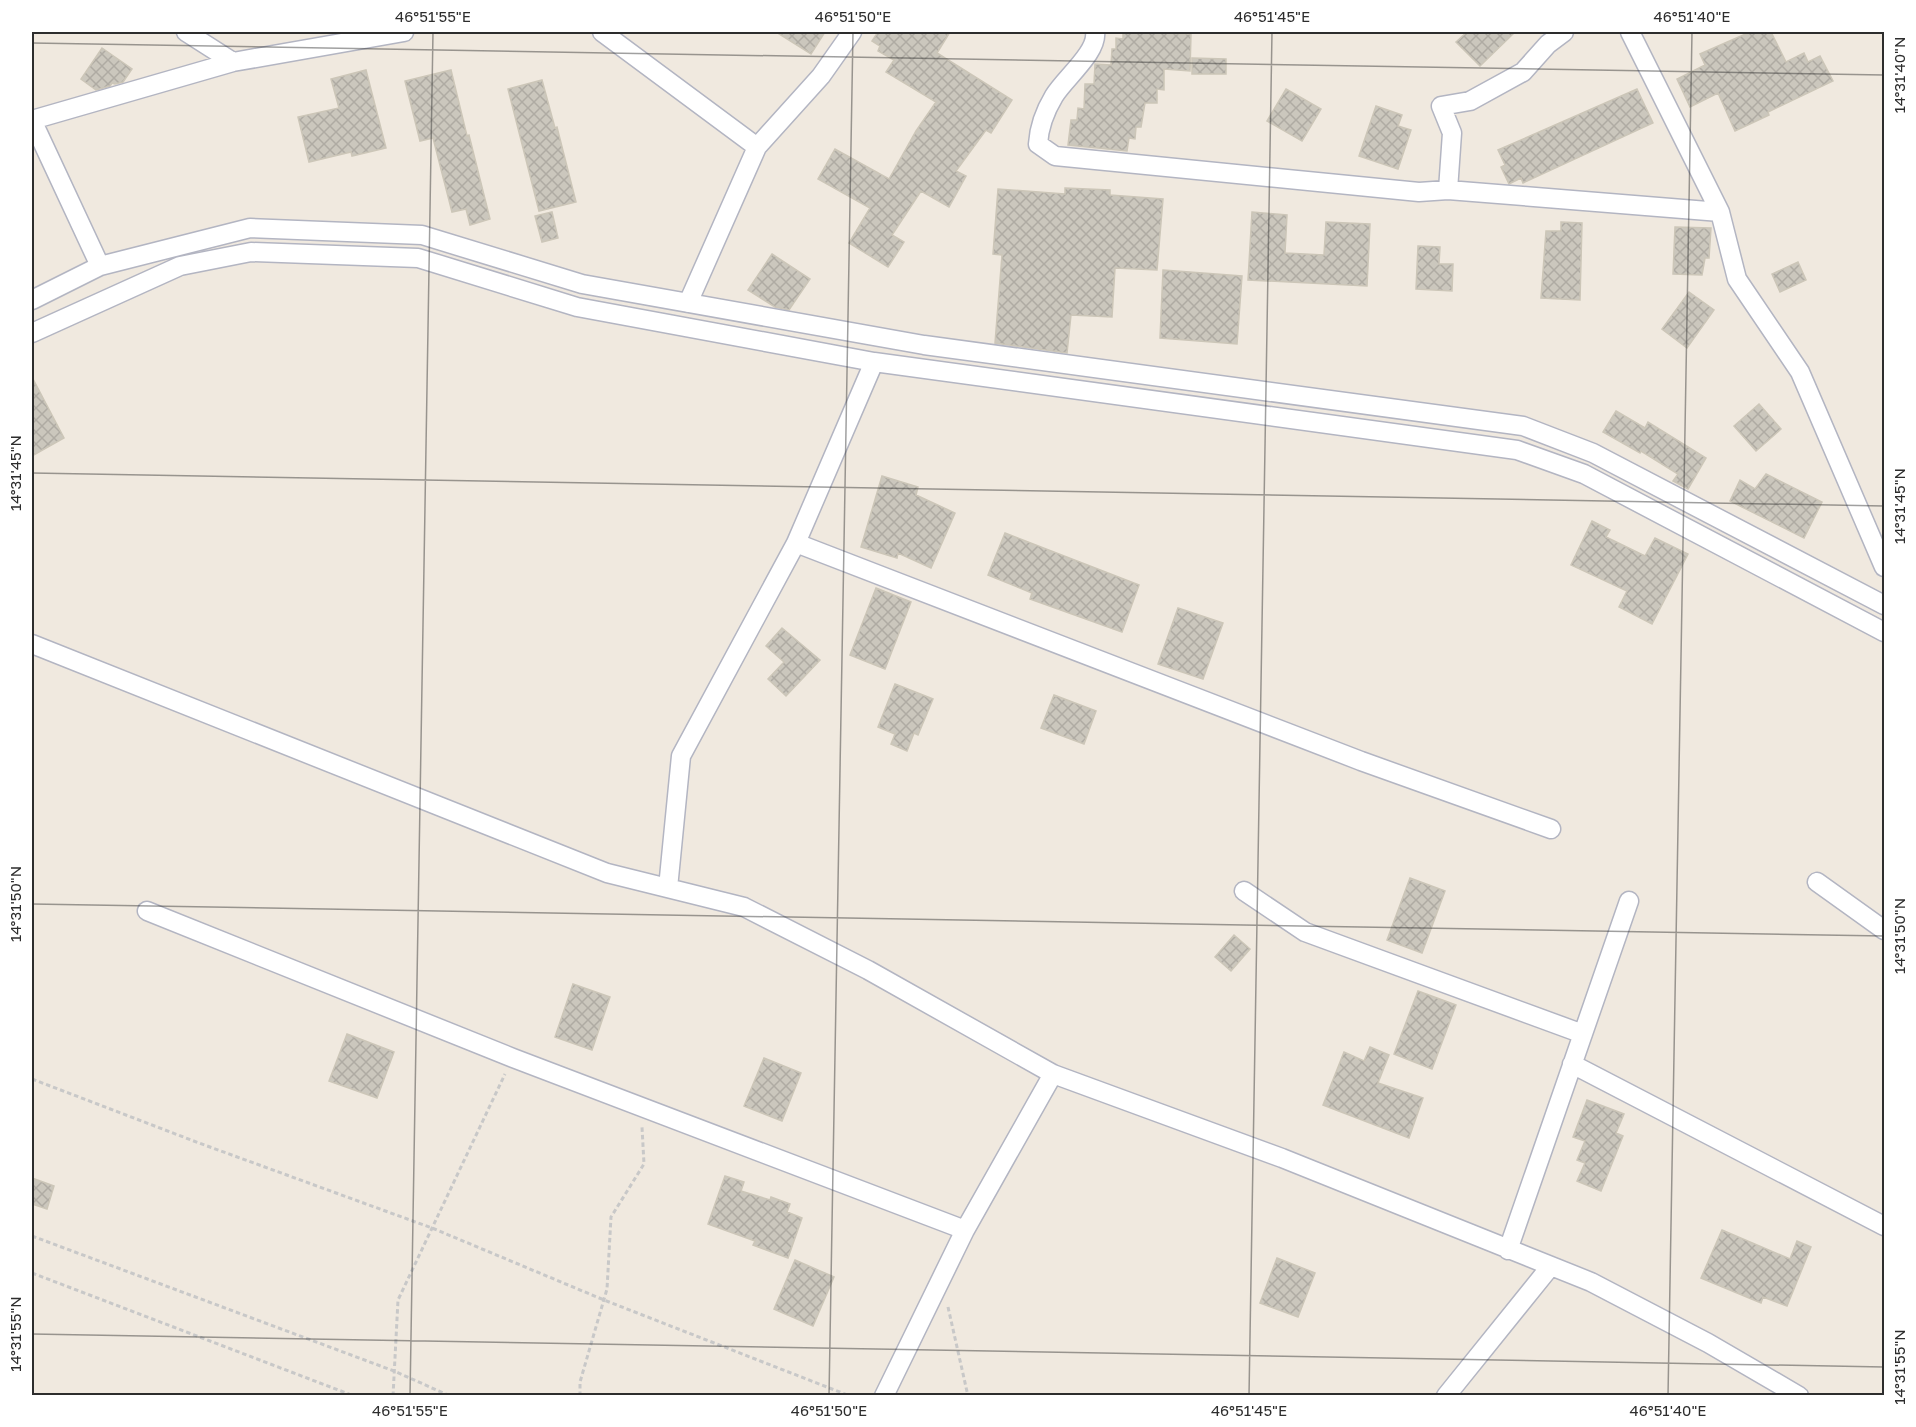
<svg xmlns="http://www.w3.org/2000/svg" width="1916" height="1427" font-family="'Golos Text',sans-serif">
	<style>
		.building { fill: url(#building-cross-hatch); stroke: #ccc6b8; stroke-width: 1.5 }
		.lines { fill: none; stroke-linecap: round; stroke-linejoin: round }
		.minor-casing { stroke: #b3b5c2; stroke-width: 21 }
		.path { stroke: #c8c8c8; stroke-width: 3; stroke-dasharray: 4.5 3; stroke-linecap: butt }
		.minor { stroke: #fff; stroke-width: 18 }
		.ticks { fill: none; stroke: #2d2d2d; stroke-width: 1.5; stroke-opacity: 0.45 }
		.neatline { fill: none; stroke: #2d2d2d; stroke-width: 2 }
		.ticks-label { font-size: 15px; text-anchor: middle; fill: #2d2d2d }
	</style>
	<defs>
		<pattern id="building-cross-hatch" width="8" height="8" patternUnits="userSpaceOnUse" patternTransform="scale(1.5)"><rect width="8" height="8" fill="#cbc7bd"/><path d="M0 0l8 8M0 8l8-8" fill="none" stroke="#afaba3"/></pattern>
	</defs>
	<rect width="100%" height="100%" fill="#f0e9df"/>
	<path class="building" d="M776,32H825L811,54Z
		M878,32H950L937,53L1012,100L991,133L986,130L956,171L966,176L949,207L921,191L892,235L904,242L888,267L849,243L870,208L818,179L835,149L889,179L916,131L936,102L886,72L894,60L878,51L880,46L872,41Z
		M1123,32L1191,34L1190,71L1164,69V90L1157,89V103H1145L1141,127H1136L1135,139L1129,138L1127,151L1068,145L1071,120H1077L1078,108L1084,109L1085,84H1094L1095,64L1111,65L1112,49H1116V38L1123,39Z
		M1467,32H1515L1480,66L1456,42Z
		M1750,32H1771L1786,62L1804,53L1808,62L1820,56L1833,81L1768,112L1769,115L1735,131L1718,93L1690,107L1677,79L1705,65L1700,54Z
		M102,48L132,69L123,82L115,84L112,83L110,86L96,90L81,79Z
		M1192,58L1226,59V74H1192Z
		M366,70L386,148L352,156L351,152L309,162L298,117L339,108L331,79Z
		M451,70L467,136L469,135L490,219L470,225L466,209L452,212L433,138L420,141L405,81Z
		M542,80L555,128L557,127L576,202L539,211L508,89Z
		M1286,89L1321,109L1302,141L1267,121Z
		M1637,89L1653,123L1523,183L1521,178L1509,184L1501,167L1505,165L1498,150Z
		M1376,106L1402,115L1398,126L1411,130L1398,169L1359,156Z
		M1065,188L1110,190V195L1163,199L1157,270L1115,268L1112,317L1071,315L1067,353L995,343L1002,255L993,254L998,189L1065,194Z
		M552,212L558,238L542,242L535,216Z
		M1252,212L1287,215L1285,253L1324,255L1326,222L1370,224L1367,286L1248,280Z
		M1561,222L1582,223L1580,300L1541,298L1546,231H1561Z
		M1675,227L1711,228L1709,258H1705L1702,275L1673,274Z
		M1418,246L1440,247L1439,264H1453L1452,291L1416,289Z
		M772,254L810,279L789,310L775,307L748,290Z
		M1798,262L1806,280L1780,292L1772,274Z
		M1163,270L1242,276L1237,344L1160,338Z
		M1689,292L1714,310L1687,348L1662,329Z
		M32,377L64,438L32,456Z
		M1759,404L1781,429L1756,451L1734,426Z
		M1616,411L1645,428L1648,422L1706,458L1688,489L1673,481L1678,474L1641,451L1640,453L1603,432Z
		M1766,474L1822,502L1804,538L1730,501L1740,480L1755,489Z
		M882,476L918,487L916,495L955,513L931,568L898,553L897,558L861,547Z
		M1592,521L1610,530L1606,537L1645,556L1655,538L1688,554L1652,624L1619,607L1627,591L1571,565Z
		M1005,533L1139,585L1122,632L1030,599L1032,593L988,575Z
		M876,588L911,602L885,669L850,655Z
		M1178,608L1223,623L1203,679L1158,664Z
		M782,628L820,660L786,696L768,679L784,662L766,646Z
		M895,684L933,699L918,735L914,733L907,751L891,744L895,734L878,727Z
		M1054,695L1096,711L1084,744L1041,728Z
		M1410,878L1445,891L1422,953L1387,940Z
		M1234,935L1250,949L1231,971L1215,957Z
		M573,984L610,997L592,1050L555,1037Z
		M1418,991L1456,1005L1432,1069L1394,1054Z
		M347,1034L394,1052L377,1098L329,1081Z
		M1370,1047L1389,1055L1378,1083L1423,1098L1409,1138L1323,1105L1344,1052L1364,1061Z
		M764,1058L801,1073L782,1121L744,1106Z
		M1587,1100L1624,1114L1616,1133L1623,1136L1601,1191L1577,1181L1585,1163L1577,1160L1585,1141L1573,1137Z
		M725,1176L744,1182L741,1191L770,1200L771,1197L790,1204L787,1212L802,1218L788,1258L753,1245L755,1241L708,1224Z
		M32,1178L54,1186L47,1209L32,1204Z
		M1722,1230L1790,1259L1797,1241L1811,1247L1787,1306L1763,1297L1761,1303L1701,1278Z
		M1277,1258L1315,1273L1298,1317L1260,1303Z
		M795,1260L834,1277L813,1326L774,1309Z"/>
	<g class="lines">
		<defs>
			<path id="minor" d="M186,32L233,62
				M602,32L757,147L821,76L852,32
				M1095,32C1098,52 1065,78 1054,96C1045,111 1039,127 1038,144L1055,156L1419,192L1448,190L1452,133L1441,106L1470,101L1523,72L1548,44L1564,32
				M1630,32L1720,212L1737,279L1800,372L1884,567
				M32,120L233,62L404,32
				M32,120L100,266
				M1448,190L1720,212
				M32,300L100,266L250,228L422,235L582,284L924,345L1523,426L1593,453L1884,605
				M688,303L757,147
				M32,333L180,266L251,252L418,258L577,307L874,362L1517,450L1584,474L1884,632
				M796,543L1361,761L1551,829
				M32,644L607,873L744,907L868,970L1053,1074L1282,1158L1591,1282L1708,1343L1799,1396
				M1817,882L1884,930
				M668,888L681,756L796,543L874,362
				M1244,891L1305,932L1583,1034
				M147,911L513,1058L965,1230
				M1572,1064L1884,1226
				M1508,1250L1629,901
				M884,1396L965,1230L1053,1074
				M1446,1396L1550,1267"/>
		</defs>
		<use href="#minor" class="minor-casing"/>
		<path class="path" d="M32,1079L199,1143L432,1228L604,1300L850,1396
			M32,1236L394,1371L450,1396
			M32,1273L354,1396
			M948,1307L968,1396
			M393,1396L398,1300L505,1074
			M580,1396V1382L607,1289L611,1217L644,1164L642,1127"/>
		<use href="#minor" class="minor"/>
	</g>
	<path class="ticks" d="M32,43L1884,75M32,473L1884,506M32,904L1884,936M32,1334L1884,1367M410,1396L433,32M829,1396L853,32M1249,1396L1272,32M1668,1396L1692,32"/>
	<rect width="1916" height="1427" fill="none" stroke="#ffffff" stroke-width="66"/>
	<rect x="33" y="33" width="1850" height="1361" class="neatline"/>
	<g class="ticks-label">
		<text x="433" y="22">46°51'55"E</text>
		<text x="853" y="22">46°51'50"E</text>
		<text x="1272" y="22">46°51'45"E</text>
		<text x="1692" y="22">46°51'40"E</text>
		<text transform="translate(1900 75) rotate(-90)" y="5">14°31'40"N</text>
		<text transform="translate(16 473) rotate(-90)" y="5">14°31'45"N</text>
		<text transform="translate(1900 506) rotate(-90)" y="5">14°31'45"N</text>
		<text transform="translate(16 904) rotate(-90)" y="5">14°31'50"N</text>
		<text transform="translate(1900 936) rotate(-90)" y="5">14°31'50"N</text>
		<text transform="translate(16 1334) rotate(-90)" y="5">14°31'55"N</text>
		<text transform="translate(1900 1367) rotate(-90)" y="5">14°31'55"N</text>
		<text x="410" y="1416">46°51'55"E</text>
		<text x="829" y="1416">46°51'50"E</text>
		<text x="1249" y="1416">46°51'45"E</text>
		<text x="1668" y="1416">46°51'40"E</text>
	</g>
</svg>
